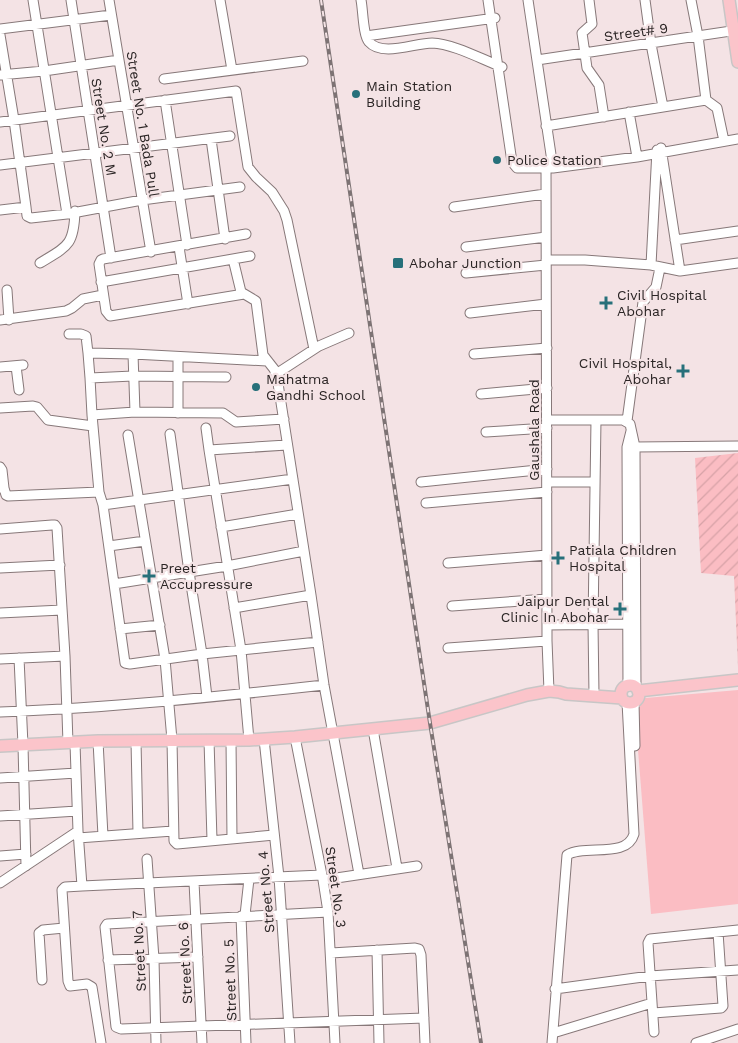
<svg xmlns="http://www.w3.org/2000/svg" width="738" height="1043" font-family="'Work Sans',sans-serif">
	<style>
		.grass { fill: #fbbdc3 }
		.garden { fill: url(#garden-furrows) }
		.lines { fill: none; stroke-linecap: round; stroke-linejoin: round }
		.minor-casing { stroke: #877879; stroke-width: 11 }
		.major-casing { stroke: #c8c6c6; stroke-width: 14 }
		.minor { stroke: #fff; stroke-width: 9 }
		.major { stroke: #fbc4ca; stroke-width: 11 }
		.rail-casing { stroke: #7d7374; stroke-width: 4 }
		.rail { stroke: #f4e3e5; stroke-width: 2; stroke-dasharray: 5.5; stroke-linecap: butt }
		.poi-dot { fill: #27707a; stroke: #f4e3e5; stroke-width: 2 }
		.labels { text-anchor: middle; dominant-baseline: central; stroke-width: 4.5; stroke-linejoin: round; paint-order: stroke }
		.street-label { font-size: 14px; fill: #2b2525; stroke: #f4e3e5 }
		.poi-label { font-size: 14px; fill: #2b2525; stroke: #f4e3e5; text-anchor: start }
	</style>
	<defs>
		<pattern id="garden-furrows" width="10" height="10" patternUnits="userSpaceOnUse" patternTransform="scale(1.25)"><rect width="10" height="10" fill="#fbbdc3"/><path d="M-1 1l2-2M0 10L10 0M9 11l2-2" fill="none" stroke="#d7a2a7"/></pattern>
	</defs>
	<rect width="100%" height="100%" fill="#f4e3e5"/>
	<path class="grass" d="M738,690V904L651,914L634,699Z"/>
	<path class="garden" d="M738,453V668L734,576L701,573L695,458Z"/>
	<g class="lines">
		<defs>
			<path id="minor" d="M33,0L67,214
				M71,0L111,258
				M109,0L151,252
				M220,0L232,70
				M361,0C363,9 363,36 369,42C382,57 415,43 432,43C454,44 481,59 502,67
				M488,0L512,162L517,168H553L637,157L738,139
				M528,0L553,168
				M589,0L592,24L582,33L587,68L599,85L604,117
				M645,0L651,44L663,107
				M0,29L111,15
				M0,35L14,120L26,207
				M366,36L495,18
				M537,60L738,30
				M0,75L44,71L119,60
				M164,79L303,61
				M165,100L187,245
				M706,100L717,108L724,141
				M629,112L637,157
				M0,122L236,91L248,167L256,177L272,192L284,211L287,220L314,349
				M546,126L706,100L698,36L691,0
				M211,139L225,239
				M661,148L680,271
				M546,163L547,641L549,691
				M0,165L230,136
				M454,207L545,194
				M0,210L26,207L27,216L31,218L67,214L142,200L240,187
				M675,240L738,231
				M179,247L188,304
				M466,247L546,237
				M233,259L241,292L256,301L263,355L274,369L277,377L311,595L324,685L359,874
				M546,260H585L651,265L680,271L738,263
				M40,263C68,246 74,245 75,211
				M651,265L657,150
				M466,273L546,265
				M101,282L250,256
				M7,290L9,320
				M244,294L110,316L106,311L99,264L101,260L103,259L246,234
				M470,313L546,304
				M0,320L66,311L72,308L83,299L103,295
				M69,334H81L86,336L88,353
				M474,354L547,348
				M178,357V413
				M16,366L19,390
				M0,367L23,365
				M276,374L319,346L349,333
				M90,378L88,353L133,354
				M481,394L547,388
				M0,408L33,406L37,407L48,420L93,426
				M135,412L133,354L267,361
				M92,415L135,412L223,413L236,422L284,419
				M548,420H623L630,424L635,447L636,688
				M627,421L643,302L656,287L660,268
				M206,428L209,450
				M486,432L547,428
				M170,434L189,572L202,654L207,697
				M128,435L165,659L172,740L174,841L177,844L274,835
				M635,447L738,446
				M0,467L2,470L4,488
				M421,482L547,469
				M547,482H595
				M0,488H4L6,495L8,496L99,492L92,415L90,378L133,376L226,377
				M99,492L103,505L125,663L130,664L202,654L318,642
				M426,503L547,492
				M103,505L293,479
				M221,527L298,514
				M0,529L52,525H55L57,528L65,656L68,743
				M109,546L145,541
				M448,563L547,555
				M0,568L60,565
				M114,584L227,566L304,551
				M452,606L547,599
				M234,608L311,595
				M0,613L62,610
				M547,625L632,624
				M120,629L160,625
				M448,648L547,641
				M19,658L23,745L26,866
				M0,659L65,656
				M628,686L627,447L631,431
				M594,695L593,624L596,420
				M634,702L635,746
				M0,712C108,708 216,697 324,685
				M373,729L397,868
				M295,737L323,880L328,912L335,1043
				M264,739L279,877L290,1043
				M209,740L212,840
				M231,740L232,838
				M249,740L241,650L209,450L287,445
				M98,741L103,836
				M136,741L138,833
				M0,778L76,773
				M0,816L77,811
				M78,831L82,886L322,875
				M78,838L173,831
				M0,856L26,854
				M147,859L154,959L156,1043
				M323,880L417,866
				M194,882L202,1043
				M0,883L78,831L75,743
				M82,886L65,887L62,890L68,981L70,986L87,984L92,987L101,1043
				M328,912L107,924L105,927L116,1027L121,1029L424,1018
				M245,915L249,879
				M241,916L246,1043
				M377,950L379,1043
				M331,953L415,948L419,949L421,955L425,1043
				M108,960L198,957
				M42,980L39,933L43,930L64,928
				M555,989L650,976L738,970
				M653,1013L721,1008L723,1006L718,932
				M654,1032L648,943L650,939L738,930
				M553,1033L652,1003
				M552,1043L567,855C585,844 627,859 634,834L627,702
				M696,1043L738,1029"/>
			<path id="major" d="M729,0L738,62
				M621 694a9 9 0 1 1 18 0a9 9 0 1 1-18 0Z
				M638,691L738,680
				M0,746L98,741L249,740L295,737L430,723L527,695L549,691L559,692L566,694L622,698"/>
		</defs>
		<use href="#minor" class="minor-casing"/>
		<use href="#major" class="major-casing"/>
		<use href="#minor" class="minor"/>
		<use href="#major" class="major"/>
		<defs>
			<path id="rail" d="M321,0L430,723L481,1043"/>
		</defs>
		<use href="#rail" class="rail-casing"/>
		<use href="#rail" class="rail"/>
	</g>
	<g class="poi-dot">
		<circle cx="356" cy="94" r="5"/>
		<circle cx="497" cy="160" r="5"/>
		<rect x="392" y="257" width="12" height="12" rx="2.5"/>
		<path d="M603.5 295.5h5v5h5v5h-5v5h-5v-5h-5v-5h5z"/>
		<path d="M680.5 363.5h5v5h5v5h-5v5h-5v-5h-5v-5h5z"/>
		<circle cx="256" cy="387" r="5"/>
		<path d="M555.5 550.5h5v5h5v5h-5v5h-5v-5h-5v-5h5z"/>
		<path d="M146.5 568.5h5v5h5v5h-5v5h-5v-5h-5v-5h5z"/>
		<path d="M617.5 601.5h5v5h5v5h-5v5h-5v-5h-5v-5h5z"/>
	</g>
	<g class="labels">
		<g class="street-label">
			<text transform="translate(636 32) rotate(-8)">Street# 9</text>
			<text transform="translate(143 124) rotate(81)">Street No. 1 Bada Pull</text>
			<text transform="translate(104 127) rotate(81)">Street No. 2 M</text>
			<text transform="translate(534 430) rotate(-90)">Gaushala Road</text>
			<text transform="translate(336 887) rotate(82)">Street No. 3</text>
			<text transform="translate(266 892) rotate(-95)">Street No. 4</text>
			<text transform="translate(139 951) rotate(-93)">Street No. 7</text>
			<text transform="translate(185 963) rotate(-93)">Street No. 6</text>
			<text transform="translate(230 980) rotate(-92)">Street No. 5</text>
		</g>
		<g class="poi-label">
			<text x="366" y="86">Main Station<tspan x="366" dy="16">Building</tspan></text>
			<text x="507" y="160">Police Station</text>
			<text x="409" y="263">Abohar Junction</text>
			<text x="617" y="295">Civil Hospital<tspan x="617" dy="16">Abohar</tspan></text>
			<text x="672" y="363" text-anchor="end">Civil Hospital,<tspan x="672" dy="16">Abohar</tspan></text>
			<text x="266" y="379">Mahatma<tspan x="266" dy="16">Gandhi School</tspan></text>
			<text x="569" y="550">Patiala Children<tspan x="569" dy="16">Hospital</tspan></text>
			<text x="160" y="568">Preet<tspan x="160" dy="16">Accupressure</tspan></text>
			<text x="609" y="601" text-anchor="end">Jaipur Dental<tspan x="609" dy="16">Clinic In Abohar</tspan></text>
		</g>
	</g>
</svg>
